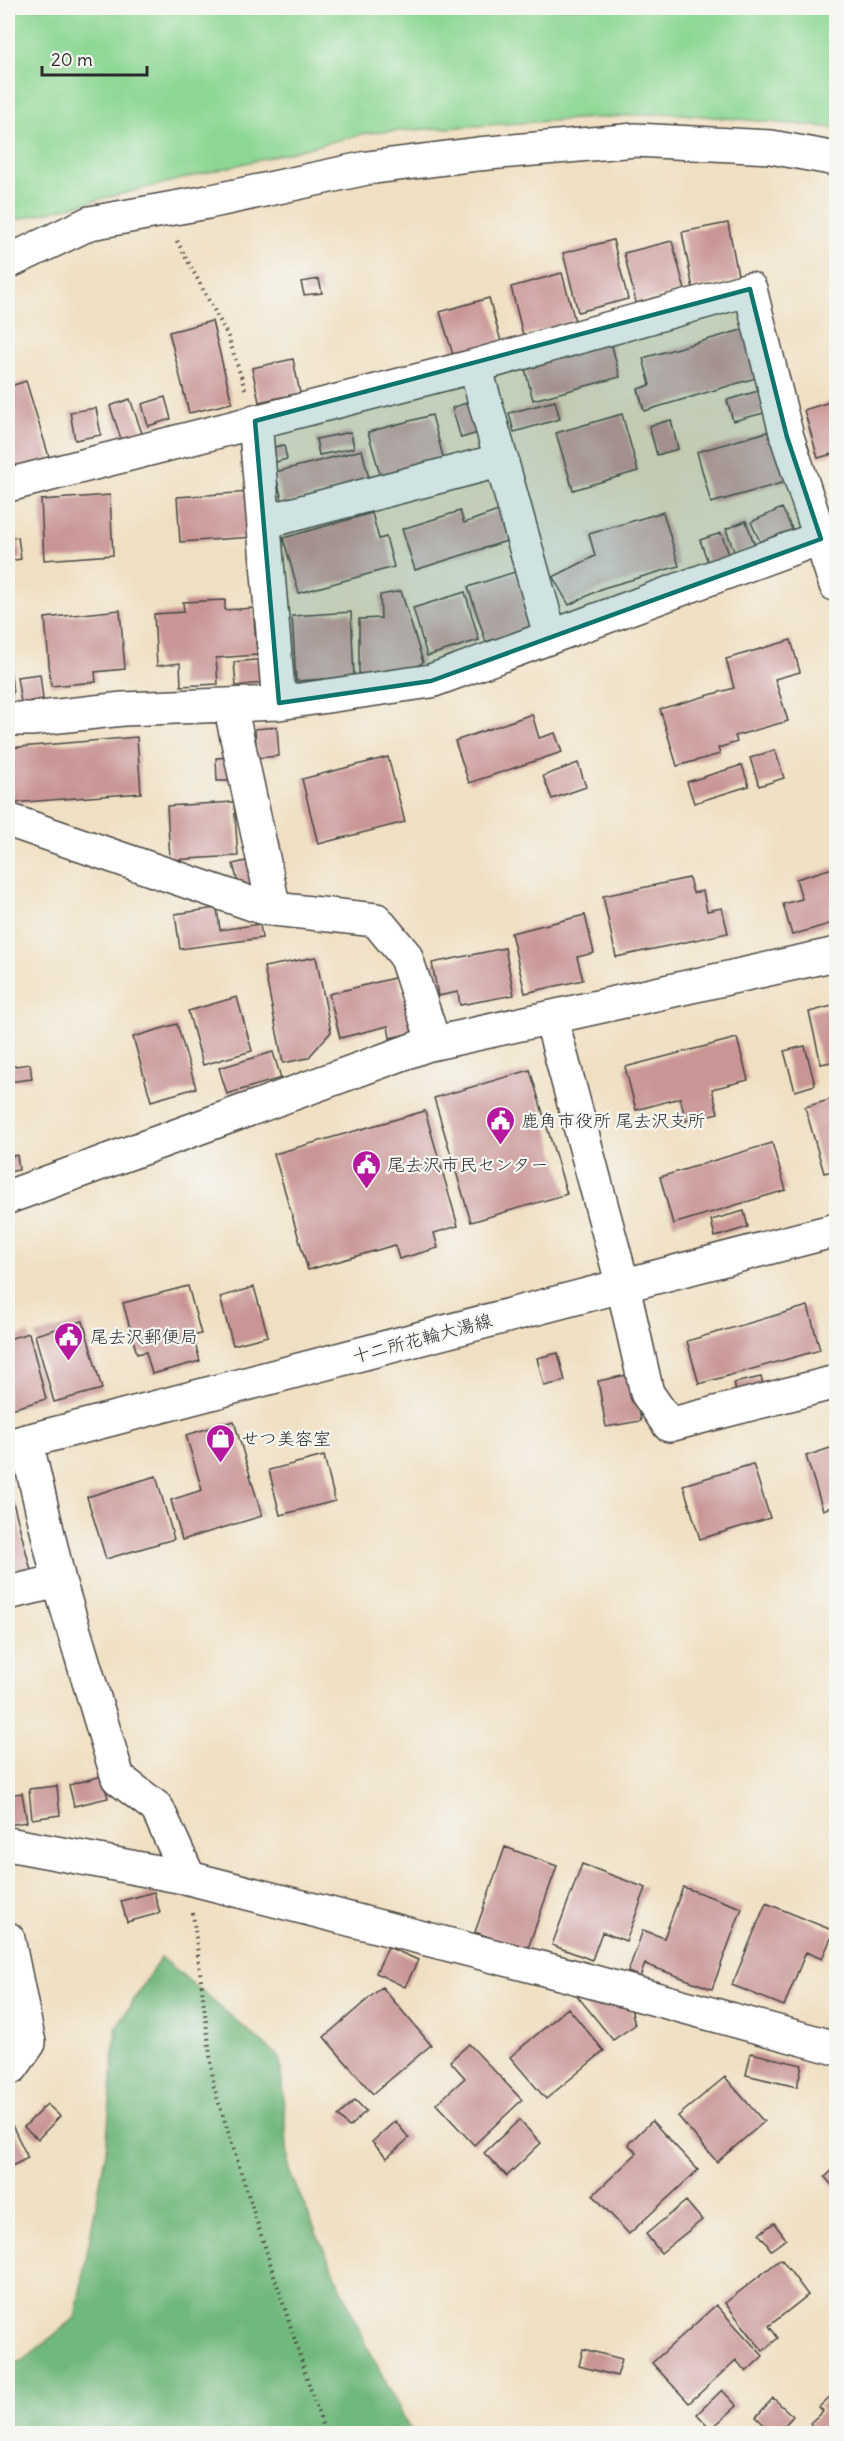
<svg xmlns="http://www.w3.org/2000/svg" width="844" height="2441" font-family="Delius,'Klee One',sans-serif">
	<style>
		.green { fill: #8cd793; stroke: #5c815f; stroke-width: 1.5 }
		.forest { fill: #71b87d; stroke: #4e7254; stroke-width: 1.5 }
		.building { fill: #c99695 }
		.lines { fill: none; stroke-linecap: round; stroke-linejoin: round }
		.minor-casing { stroke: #494642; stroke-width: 36 }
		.primary-casing { stroke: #494642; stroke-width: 36 }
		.path { stroke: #494642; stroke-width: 4; stroke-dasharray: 1.5 4.5; stroke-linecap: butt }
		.minor { stroke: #fff; stroke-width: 33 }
		.primary { stroke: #fff; stroke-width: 33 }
		.marked { fill: #0f766e; fill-opacity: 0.2; stroke: #0f766e; stroke-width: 4.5; stroke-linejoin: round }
		.labels { text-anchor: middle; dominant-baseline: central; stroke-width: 4.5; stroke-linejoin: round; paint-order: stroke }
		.poi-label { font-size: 18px; fill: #2b2b2b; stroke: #f6f6f2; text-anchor: start }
		.street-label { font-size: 18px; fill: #2b2b2b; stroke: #f6f6f2 }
	</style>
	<rect width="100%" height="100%" fill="#f6f6f2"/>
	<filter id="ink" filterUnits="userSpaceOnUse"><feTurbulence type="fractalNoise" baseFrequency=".0167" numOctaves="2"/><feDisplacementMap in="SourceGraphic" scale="12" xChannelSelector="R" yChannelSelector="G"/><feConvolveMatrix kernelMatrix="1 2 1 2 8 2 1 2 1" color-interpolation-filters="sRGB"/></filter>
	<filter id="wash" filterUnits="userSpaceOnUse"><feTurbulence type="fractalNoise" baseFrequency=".008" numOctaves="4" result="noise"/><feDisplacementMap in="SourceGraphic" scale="24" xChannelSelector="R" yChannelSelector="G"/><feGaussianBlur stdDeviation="1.35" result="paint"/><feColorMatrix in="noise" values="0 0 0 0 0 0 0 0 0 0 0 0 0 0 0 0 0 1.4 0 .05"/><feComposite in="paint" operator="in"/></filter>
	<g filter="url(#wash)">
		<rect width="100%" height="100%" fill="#f0e0c3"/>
		<path class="green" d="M8,8H836V128L670,113L367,133L8,222Z"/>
		<path class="forest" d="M161,1957L280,2058L289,2171L365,2342L412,2433H8V2368L23,2360L75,2318L106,2151L116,2028Z"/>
		<g id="blocks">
			<path class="building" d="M728,223L739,280L693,289L682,232Z
				M613,240L628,299L578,312L563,253Z
				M672,241L685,290L636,303L624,253Z
				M562,273L575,321L523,335L511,287Z
				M319,279L322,293L304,295L301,282Z
				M489,298L502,345L454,358L440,312Z
				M212,321L232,403L189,413L169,332Z
				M745,329L759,377L644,411L638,389L650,385L643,358Z
				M611,342L620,377L533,400L524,365Z
				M293,359L300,393L259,402L252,368Z
				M26,381L50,460L8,473V387Z
				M758,391L764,413L733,421L727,400Z
				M165,397L171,419L148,426L142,404Z
				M130,399L143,436L122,442L110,406Z
				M836,400V453L818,458L804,410Z
				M555,401L560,419L514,432L509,413Z
				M469,402L478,433L461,438L452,408Z
				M96,408L101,435L75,440L70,412Z
				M622,414L638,471L573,490L556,433Z
				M432,415L446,468L383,485L368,432Z
				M671,420L678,449L657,455L649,426Z
				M774,430L789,481L711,503L697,452Z
				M351,432L354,448L319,455L316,439Z
				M284,445L287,459L269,464L265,449Z
				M362,450L370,482L283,504L275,472Z
				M251,492L254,537L180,542L177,497Z
				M110,495L113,555L44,560L41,500Z
				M782,508L794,533L763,548L751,522Z
				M501,510L510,540L415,570L402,529L460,511L464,523Z
				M663,512L679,566L603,588L569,605L553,577L595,556L589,534Z
				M372,513L379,539L386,537L394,567L299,593L283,538Z
				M746,521L755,546L735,554L726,529Z
				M721,533L730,557L709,565L700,540Z
				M18,537L21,559L8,561V538Z
				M518,571L535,626L486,642L468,587Z
				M401,591L423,662L402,677L359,681V619L381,618L380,595Z
				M465,592L479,640L427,656L413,608Z
				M225,600V610L253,608L257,655L216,658L218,684L181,686L180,663L157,666L154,614L184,612L183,602Z
				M120,610L125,669L95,672L96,682L51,686L45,618Z
				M351,612L354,677L296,681L292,616Z
				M791,640L800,672L775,679L788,721L735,736L737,742L718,748L720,754L677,766L660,709L734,688L726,659Z
				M8,649L13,693L8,694Z
				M267,659L270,682L236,686L234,662Z
				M40,674L43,699L21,703L17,677Z
				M532,714L539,738L555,733L562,752L469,783L455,741Z
				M277,727L279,756L257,758L255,729Z
				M137,737L141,793L12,803L8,748Z
				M775,750L784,778L759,786L750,758Z
				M234,757L235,781H217L216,758Z
				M388,757L405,822L318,844L302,779Z
				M578,763L586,787L552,799L543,776Z
				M742,765L749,786L694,803L687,782Z
				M234,802L238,856L170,860L167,806Z
				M254,859L259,883L239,887L233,864Z
				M836,867V922L792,935L783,904L802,899L796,879Z
				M689,878L693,893L703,891L707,911L722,908L728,933L616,957L603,896Z
				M217,908L220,930L260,924L262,938L180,949L175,914Z
				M585,915L594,953L577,957L583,980L525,993L511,933Z
				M505,948L514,995L460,1005L458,992L438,996L432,963Z
				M316,957L331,1032L308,1058L283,1063L264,967Z
				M398,977L412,1033L390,1038L388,1026L340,1038L329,994Z
				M237,997L252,1051L203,1065L188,1011Z
				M836,1005V1061L821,1064L809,1012Z
				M177,1024L196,1088L151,1101L133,1037Z
				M737,1038L748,1080L712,1089L718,1113L686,1121L680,1098L636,1110L625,1067Z
				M805,1046L815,1085L795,1091L784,1051Z
				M273,1052L281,1078L227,1094L219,1068Z
				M30,1064L32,1079L8,1082V1067Z
				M530,1070L567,1194L471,1222L434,1098Z
				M836,1098V1170L824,1173L805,1107Z
				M425,1111L458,1226L434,1233L438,1248L399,1259L395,1245L308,1270L274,1154Z
				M772,1143L786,1190L673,1224L660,1177Z
				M17,1155L19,1170L8,1172V1157Z
				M744,1211L748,1227L715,1237L711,1220Z
				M188,1286L201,1334L193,1336L200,1361L152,1374L146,1352L137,1354L123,1303Z
				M254,1287L268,1336L233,1345L220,1297Z
				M808,1306L820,1350L699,1384L687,1341Z
				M83,1321L102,1389L54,1402L35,1335Z
				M29,1333L46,1399L8,1410V1339Z
				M558,1353L565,1381L544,1386L537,1358Z
				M632,1374L641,1421L606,1427L598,1381Z
				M761,1377L764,1389L737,1396L734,1383Z
				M234,1421L262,1516L182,1540L171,1500L202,1490L186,1435Z
				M836,1446V1505L823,1510L806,1456Z
				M324,1456L335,1501L280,1515L269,1470Z
				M753,1464L770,1518L700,1539L683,1485Z
				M156,1476L174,1539L106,1559L87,1497Z
				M8,1483L33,1578L8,1585Z
				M102,1776L108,1798L74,1806L69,1785Z
				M57,1786L60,1815L32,1819L29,1789Z
				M22,1793L27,1822L8,1825V1795Z
				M505,1847L557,1866L527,1951L475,1932Z
				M582,1864L646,1888L626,1941L602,1932L592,1960L552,1945Z
				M683,1887L742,1908L712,1989L645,1964L640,1977L628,1972L643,1930L664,1938Z
				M154,1892L160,1913L127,1922L121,1901Z
				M766,1903L834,1931L822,1959L806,1952L784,2006L732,1985Z
				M388,1947L418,1960L405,1987L376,1973Z
				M382,1987L431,2045L373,2094L324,2037Z
				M586,1991L631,2008L635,2025L613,2040L578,1997Z
				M568,2008L604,2051L546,2099L510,2057Z
				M469,2044L522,2100L474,2145L436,2104L465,2078L450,2061Z
				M751,2053L802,2065L797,2087L746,2075Z
				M725,2077L764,2122L717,2162L678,2116Z
				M355,2100L366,2111L349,2127L338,2116Z
				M47,2104L60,2116L38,2139L24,2127Z
				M519,2120L541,2143L507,2176L484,2153Z
				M10,2121L28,2158L8,2168V2123Z
				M395,2121L409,2138L387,2158L372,2142Z
				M652,2121L698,2170L629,2234L593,2195L637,2153L628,2144Z
				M836,2167V2190L825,2177Z
				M686,2201L702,2220L661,2253L646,2234Z
				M774,2223L786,2239L771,2250L759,2234Z
				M781,2259L808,2295L769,2326L778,2338L763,2351L725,2303Z
				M716,2305L763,2356L746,2372L736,2360L689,2403L652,2363Z
				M583,2349L622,2359L617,2376L579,2366Z
				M722,2390L737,2406L711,2429L697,2414Z
				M836,2391V2434H819L810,2423L823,2411L819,2407Z
				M773,2398L793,2416L777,2434H774L756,2417Z"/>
		</g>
	</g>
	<g filter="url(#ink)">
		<use href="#blocks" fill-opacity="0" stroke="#494642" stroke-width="1.5"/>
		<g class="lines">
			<defs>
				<path id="minor" d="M8,262L90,223L208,202L367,168L478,154L635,140L771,147L836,159
					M475,366L550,635
					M255,421L279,703
					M8,485L475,366L750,289L787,437L836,585
					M264,522L502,460
					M230,705L274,909
					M8,719H31L123,709L279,703L431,681L836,532
					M8,820L264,908L376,920L405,955L434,1043
					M551,1018L623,1286L647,1393L669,1425L836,1382
					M8,1197L426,1045L836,954
					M26,1441L59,1581L118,1778L157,1808L189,1878L564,1974L836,2048
					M8,1593L59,1581
					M8,1844L189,1878
					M8,1939L29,2043L12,2067L8,2068"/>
				<path id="primary" d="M8,1446L836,1230"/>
			</defs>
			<use href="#minor" class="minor-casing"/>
			<use href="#primary" class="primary-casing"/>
			<path class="path" d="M177,241L228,336L245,389
				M193,1913L214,2088L325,2434"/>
			<use href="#minor" class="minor"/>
			<use href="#primary" class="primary"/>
		</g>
	</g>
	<path class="marked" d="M750,289L787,437L821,539L431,681L279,703L255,421Z"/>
	<defs>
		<symbol id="civic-pin" viewBox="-11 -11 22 30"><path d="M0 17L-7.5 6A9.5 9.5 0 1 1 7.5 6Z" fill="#b5179e" stroke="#f6f6f2"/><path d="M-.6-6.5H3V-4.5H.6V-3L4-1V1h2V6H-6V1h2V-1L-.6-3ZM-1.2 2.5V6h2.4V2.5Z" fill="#fff"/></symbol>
		<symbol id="shop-pin" viewBox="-11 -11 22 30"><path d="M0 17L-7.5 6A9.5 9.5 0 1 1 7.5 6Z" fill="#b5179e" stroke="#f6f6f2"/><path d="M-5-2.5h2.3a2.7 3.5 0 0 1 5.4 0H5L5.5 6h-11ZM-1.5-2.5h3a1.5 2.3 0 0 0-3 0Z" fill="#fff"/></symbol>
	</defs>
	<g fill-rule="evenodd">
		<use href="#civic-pin" x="484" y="1104" width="33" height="45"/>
		<use href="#civic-pin" x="350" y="1148" width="33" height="45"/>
		<use href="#civic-pin" x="52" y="1320" width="33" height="45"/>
		<use href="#shop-pin" x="204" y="1422" width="33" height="45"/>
	</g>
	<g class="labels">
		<g class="poi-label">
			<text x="521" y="1120">鹿角市役所 尾去沢支所</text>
			<text x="387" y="1164">尾去沢市民センター</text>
			<text x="90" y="1336">尾去沢郵便局</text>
			<text x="241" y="1438">せつ美容室</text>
		</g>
		<g class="street-label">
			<text transform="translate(422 1338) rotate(-15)">十二所花輪大湯線</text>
		</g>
	</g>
	<rect width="844" height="2441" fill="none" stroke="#f6f6f2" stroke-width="30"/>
	<path d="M42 66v9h105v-9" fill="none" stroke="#2b2b2b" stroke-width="3"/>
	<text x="51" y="66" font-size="18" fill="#2b2b2b" stroke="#f6f6f2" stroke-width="4.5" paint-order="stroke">20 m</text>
</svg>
